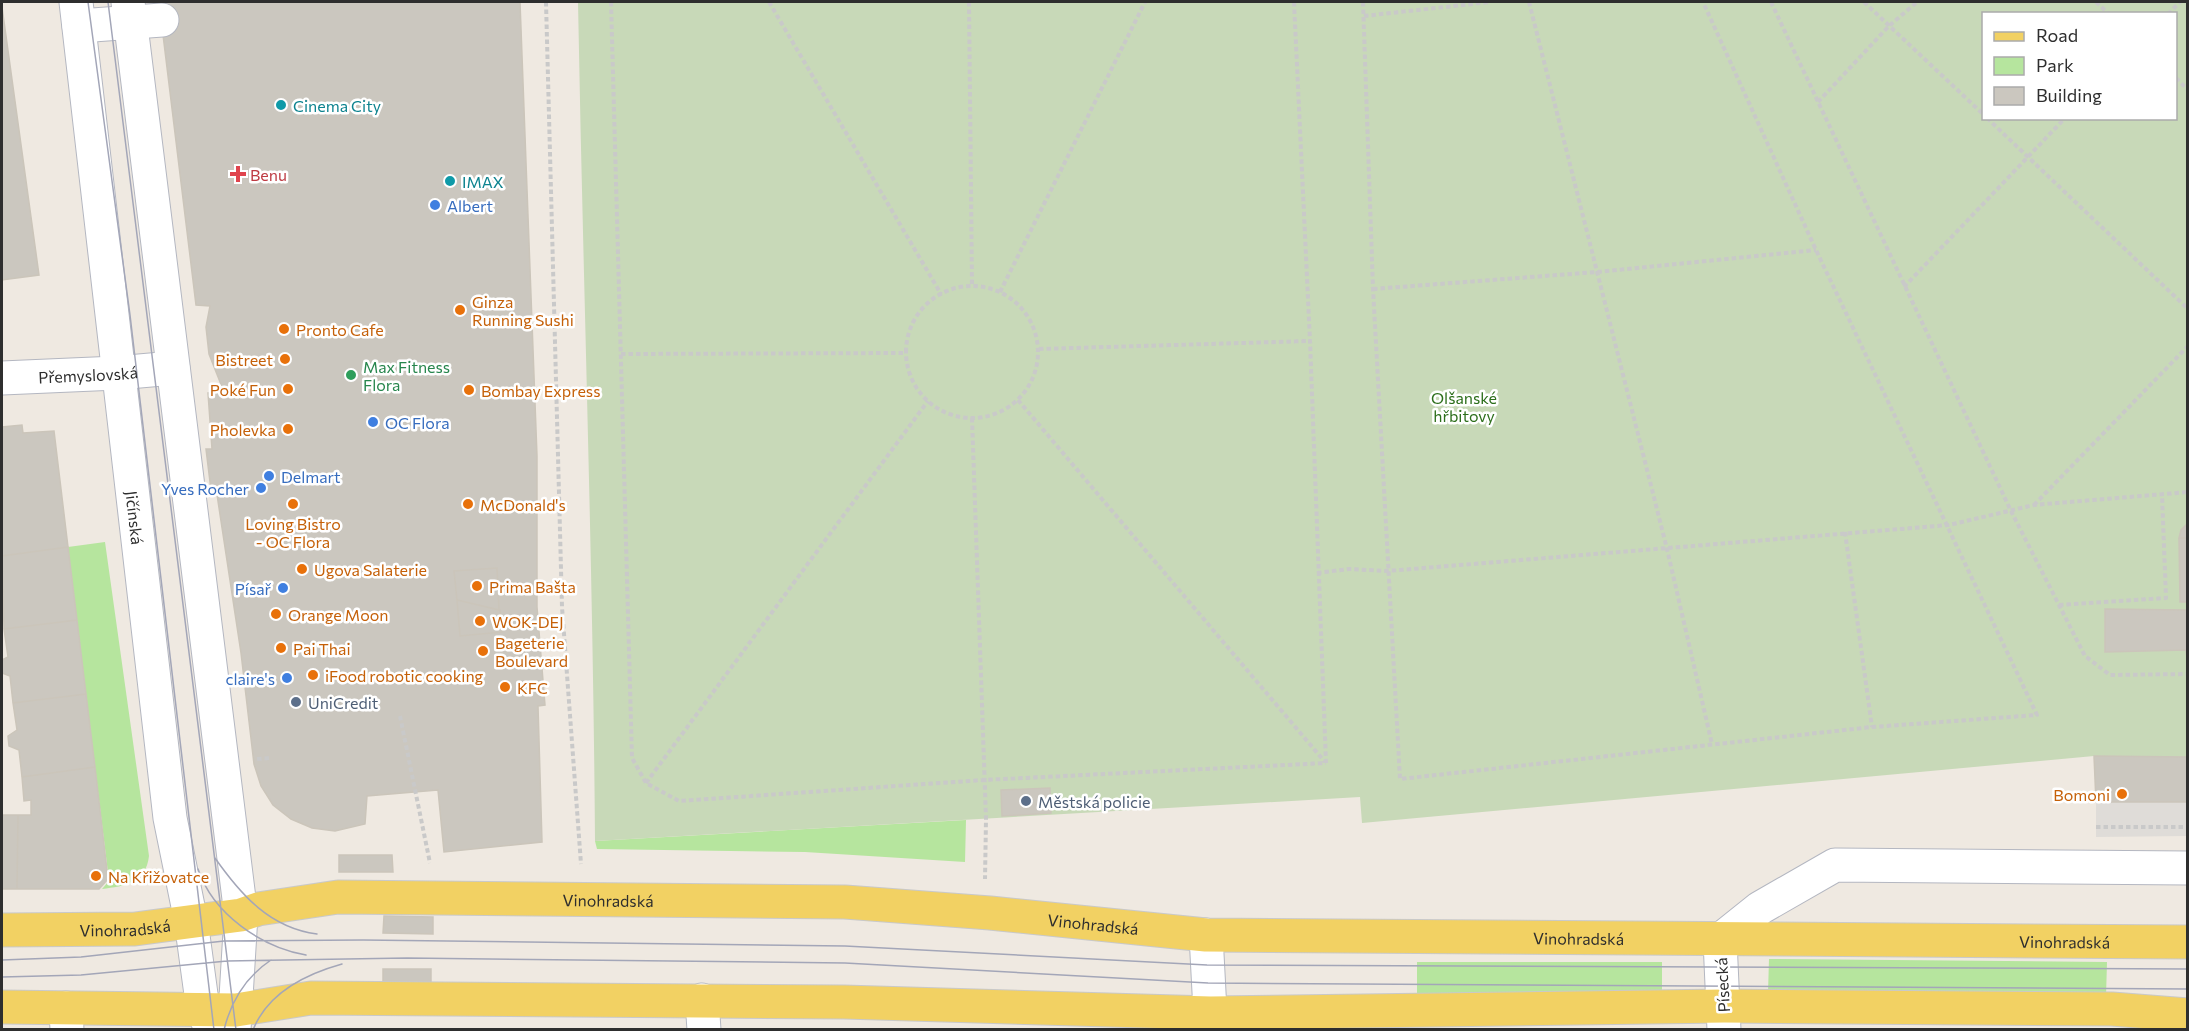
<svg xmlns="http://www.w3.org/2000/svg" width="2189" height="1031" font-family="Commissioner,sans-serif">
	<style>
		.green { fill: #b6e59e }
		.cemetery { fill: #c8d9b8; fill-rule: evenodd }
		.plaza { fill: #dfdcd8 }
		.building { fill: #cbc7bf; stroke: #cbc5ba; stroke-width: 1.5 }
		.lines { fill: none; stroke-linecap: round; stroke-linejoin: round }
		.minor-casing { stroke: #b4b7c1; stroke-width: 35 }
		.major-casing { stroke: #c9c9c9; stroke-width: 35 }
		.path { stroke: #c9c9c9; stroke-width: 4; stroke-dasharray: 4.5 3; stroke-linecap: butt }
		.minor { stroke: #fff; stroke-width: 33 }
		.major { stroke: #f2d163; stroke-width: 33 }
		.tram { stroke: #a3a6b8; stroke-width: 1.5 }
		.culture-dot { fill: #0f9aa8; stroke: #fff; stroke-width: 2 }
		.health-dot { fill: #e0444e; stroke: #fff; stroke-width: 2 }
		.shop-dot { fill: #3f7fe0; stroke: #fff; stroke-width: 2 }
		.food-dot { fill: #e8710a; stroke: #fff; stroke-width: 2 }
		.leisure-dot { fill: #2e9e5b; stroke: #fff; stroke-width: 2 }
		.service-dot { fill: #5c6f8a; stroke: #fff; stroke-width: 2 }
		.labels { text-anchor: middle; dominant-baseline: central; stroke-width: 5; stroke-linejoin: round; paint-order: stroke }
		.culture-label { font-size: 16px; fill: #0d838f; stroke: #fff; text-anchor: start }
		.health-label { font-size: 16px; fill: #be3a42; stroke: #fff; text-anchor: start }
		.shop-label { font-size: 16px; fill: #366cbe; stroke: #fff; text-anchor: start }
		.food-label { font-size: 16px; fill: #c56008; stroke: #fff; text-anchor: start }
		.leisure-label { font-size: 16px; fill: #27864d; stroke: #fff; text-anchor: start }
		.street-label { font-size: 16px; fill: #2e2e2e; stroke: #fff }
		.park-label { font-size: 16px; fill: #2c6e1b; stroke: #fff }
		.service-label { font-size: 16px; fill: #4e5e75; stroke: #fff; text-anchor: start }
	</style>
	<rect width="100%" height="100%" fill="#efe9e1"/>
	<path class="green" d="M105,542L149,856C146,883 125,886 102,889L109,881L68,547Z
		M966,820L965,862L805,852L597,849L595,841Z
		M1769,959L2107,962L2106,997L1768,993Z
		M1417,962H1662V993H1417Z"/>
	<path class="cemetery" d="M578,2H2187L2188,523L2181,530L2179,538L2180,602H2187V610H2105V652L2186,650L2187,757L2094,756L1362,823L1360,797L595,841C593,561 583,281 578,2ZM1984,14H2176V118H1984ZM1050,788L1051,813L1002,815L1001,790Z"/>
	<path class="plaza" d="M2096,802H2187V836L2096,837Z"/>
	<path class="building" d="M159,2H520L537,456V607L545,705L538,706L542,842L444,852L438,790L367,796L365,824L335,831L312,828L291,819L273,805L261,786L254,764L241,653L216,488L211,490L206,449H212L208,393L224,392L209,354L206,327L210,306L196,305Z
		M2,7L39,275L2,280Z
		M22,425L23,433L54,431L68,547L2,556V427Z
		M2188,523V538H2179L2181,530Z
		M2179,538H2188V667L2186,650L2105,652V609L2187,610V602H2180Z
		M68,547L77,620L4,629L2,556Z
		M497,568L499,610L457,600L454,571Z
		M457,600L500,610L502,632L460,636Z
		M77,620L86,694L13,703L10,676L2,673V660L8,657L4,629Z
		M86,694L95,767L22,777L19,750L9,746L8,736L17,730L13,703Z
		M2094,756L2188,757V802H2096Z
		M95,767L108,879L99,889H17L18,815H31V800L24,801L22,777Z
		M1050,788L1051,813L1002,816L1001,790Z
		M2,815H18L17,889H2Z
		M339,855H392L393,872H339Z
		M384,916L433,917V934L383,933Z
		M383,969H431V986H383Z"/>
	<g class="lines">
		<defs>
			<g id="minor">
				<path id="s1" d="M76,2L170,818L191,921L203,1009L211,1030"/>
				<path d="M128,2L241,915L234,1030"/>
				<path d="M79,26L162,20"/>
				<path id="s2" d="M2,378L117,373L173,368"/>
				<path d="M1206,935L1211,1030"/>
				<path d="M702,1000L704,1030"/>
				<path d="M66,1008L67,1030"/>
				<path d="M1724,1030L1720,940L1760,908L1835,865L2188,868"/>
			</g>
			<g id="major">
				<path id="s3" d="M2,930L135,929L241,915L258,909L338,897L845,902L990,913L1206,935L2188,942"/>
				<path d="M2,1007L236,1010L311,998L844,1002L1210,1013L1724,1006L2112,1009L2188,1015"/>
			</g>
		</defs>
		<use href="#minor" class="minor-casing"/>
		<use href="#major" class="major-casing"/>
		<path class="path" d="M546,2L562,607L581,864
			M611,2L632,758L646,783L679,801L983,780L1326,763
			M769,2L941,294
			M969,2L972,285
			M1294,2L1310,341L1326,763
			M1363,2L1373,289L1400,779L1872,727L2037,715L1816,250L1703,2
			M1529,2L1667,549L1712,744
			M1771,2L2011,511L2085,656L2110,675L2188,674
			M1864,2L1984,115
			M2096,2L2109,14
			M2168,14L2180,2
			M1364,16L1490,2
			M2176,78L2188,90
			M1818,102L1889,26L1917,2
			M1987,118L2188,309
			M906 352a66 66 0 1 1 132 0a66 66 0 1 1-132 0Z
			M1904,287L2065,118
			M1373,289L1597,272L1816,250
			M1000,292L1145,2
			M1039,349L1310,341
			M621,354L906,353
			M1018,400L1325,762
			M972,418L986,819L985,879
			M2034,505L2188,346
			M1845,532L1872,727
			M1317,573L1349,569L1387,571L1949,525L2034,505L2188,492
			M2059,605L2166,598L2162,494
			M400,716L430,863
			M257,759L270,758
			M646,783L928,401
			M2096,827H2188"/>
		<use href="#minor" class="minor"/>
		<use href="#major" class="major"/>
		<path class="tram" d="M88,2L130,315L214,1030
			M108,2L236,1030
			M215,858C241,895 270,928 317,934
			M198,869C213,914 261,947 306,955
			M2,960L81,957L224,941L363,940L845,946L1207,965L2188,969
			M2,977L81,975L227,961L407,958L845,963L1208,983L2188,989
			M224,1030C231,1001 247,976 271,960
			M253,1030C268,992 306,974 342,964"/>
	</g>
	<g class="culture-dot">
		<circle cx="281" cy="105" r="6"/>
		<circle cx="450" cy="181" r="6"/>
	</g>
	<path class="health-dot" d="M235 165h6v6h6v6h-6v6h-6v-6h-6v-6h6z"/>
	<g class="shop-dot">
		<circle cx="435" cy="205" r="6"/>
		<circle cx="373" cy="422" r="6"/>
		<circle cx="269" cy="476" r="6"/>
		<circle cx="261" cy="488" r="6"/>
		<circle cx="283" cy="588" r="6"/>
		<circle cx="287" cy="678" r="6"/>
	</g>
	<g class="food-dot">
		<circle cx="460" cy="310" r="6"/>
		<circle cx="284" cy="329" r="6"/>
		<circle cx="285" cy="359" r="6"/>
		<circle cx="288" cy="389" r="6"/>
		<circle cx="469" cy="390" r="6"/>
		<circle cx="288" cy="429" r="6"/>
		<circle cx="293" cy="504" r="6"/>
		<circle cx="468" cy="504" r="6"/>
		<circle cx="302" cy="569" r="6"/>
		<circle cx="477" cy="586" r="6"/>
		<circle cx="276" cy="614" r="6"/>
		<circle cx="480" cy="621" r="6"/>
		<circle cx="281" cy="648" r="6"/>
		<circle cx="483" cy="651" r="6"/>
		<circle cx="313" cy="675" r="6"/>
		<circle cx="505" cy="687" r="6"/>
		<circle cx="2122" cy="794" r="6"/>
		<circle cx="96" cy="876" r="6"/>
	</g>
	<circle class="leisure-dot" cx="351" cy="375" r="6"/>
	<g class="service-dot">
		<circle cx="296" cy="702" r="6"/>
		<circle cx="1026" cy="801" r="6"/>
	</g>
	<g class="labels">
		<g class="culture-label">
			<text x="293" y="105">Cinema City</text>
			<text x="462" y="181">IMAX</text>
		</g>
		<g class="health-label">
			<text x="250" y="174">Benu</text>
		</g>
		<g class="shop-label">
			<text x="447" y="205">Albert</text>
			<text x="385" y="422">OC Flora</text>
			<text x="281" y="476">Delmart</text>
			<text x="249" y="488" text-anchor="end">Yves Rocher</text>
			<text x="271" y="588" text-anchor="end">Písař</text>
			<text x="275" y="678" text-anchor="end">claire's</text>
		</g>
		<g class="food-label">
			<text x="472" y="301">Ginza<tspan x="472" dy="18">Running Sushi</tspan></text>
			<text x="296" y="329">Pronto Cafe</text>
			<text x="273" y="359" text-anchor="end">Bistreet</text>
			<text x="276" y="389" text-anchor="end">Poké Fun</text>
			<text x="481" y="390">Bombay Express</text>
			<text x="276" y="429" text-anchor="end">Pholevka</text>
			<text x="480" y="504">McDonald's</text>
			<text x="293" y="523" text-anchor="middle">Loving Bistro<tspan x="293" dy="18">- OC Flora</tspan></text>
			<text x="314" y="569">Ugova Salaterie</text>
			<text x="489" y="586">Prima Bašta</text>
			<text x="288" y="614">Orange Moon</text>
			<text x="492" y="621">WOK-DEJ</text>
			<text x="495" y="642">Bageterie<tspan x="495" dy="18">Boulevard</tspan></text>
			<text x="293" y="648">Pai Thai</text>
			<text x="325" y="675">iFood robotic cooking</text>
			<text x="517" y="687">KFC</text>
			<text x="2110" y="794" text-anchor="end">Bomoni</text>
			<text x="108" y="876">Na Křižovatce</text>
		</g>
		<g class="leisure-label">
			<text x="363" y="366">Max Fitness<tspan x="363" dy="18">Flora</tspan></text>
		</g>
		<g class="street-label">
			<text stroke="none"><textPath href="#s2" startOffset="86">Přemyslovská</textPath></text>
			<text stroke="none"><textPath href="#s1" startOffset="519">Jičínská</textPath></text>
			<text stroke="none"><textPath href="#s3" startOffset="609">Vinohradská</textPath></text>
			<text stroke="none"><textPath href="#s3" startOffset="1095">Vinohradská</textPath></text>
			<text stroke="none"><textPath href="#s3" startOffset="123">Vinohradská</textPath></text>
			<text stroke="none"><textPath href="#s3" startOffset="1581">Vinohradská</textPath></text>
			<text stroke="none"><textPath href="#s3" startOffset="2067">Vinohradská</textPath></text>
			<text transform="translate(1722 985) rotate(-93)">Písecká</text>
		</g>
		<g class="park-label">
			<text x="1464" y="397">Olšanské<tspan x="1464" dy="18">hřbitovy</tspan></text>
		</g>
		<g class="service-label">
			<text x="308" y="702">UniCredit</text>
			<text x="1038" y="801">Městská policie</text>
		</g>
	</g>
	<rect width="2189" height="1031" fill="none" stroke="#2e2e2e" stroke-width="6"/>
	<rect x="1982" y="12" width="195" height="108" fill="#ffffff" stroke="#ababab" stroke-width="1.5"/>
	<rect x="1994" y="32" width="30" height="9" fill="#f2d163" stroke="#ababab" stroke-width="1.5"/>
	<text x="2036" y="42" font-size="18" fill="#2e2e2e">Road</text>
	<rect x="1994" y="57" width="30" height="18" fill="#b6e59e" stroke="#ababab" stroke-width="1.5"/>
	<text x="2036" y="72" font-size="18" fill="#2e2e2e">Park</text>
	<rect x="1994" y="87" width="30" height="18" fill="#cbc7bf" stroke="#ababab" stroke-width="1.5"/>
	<text x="2036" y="102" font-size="18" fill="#2e2e2e">Building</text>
</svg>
